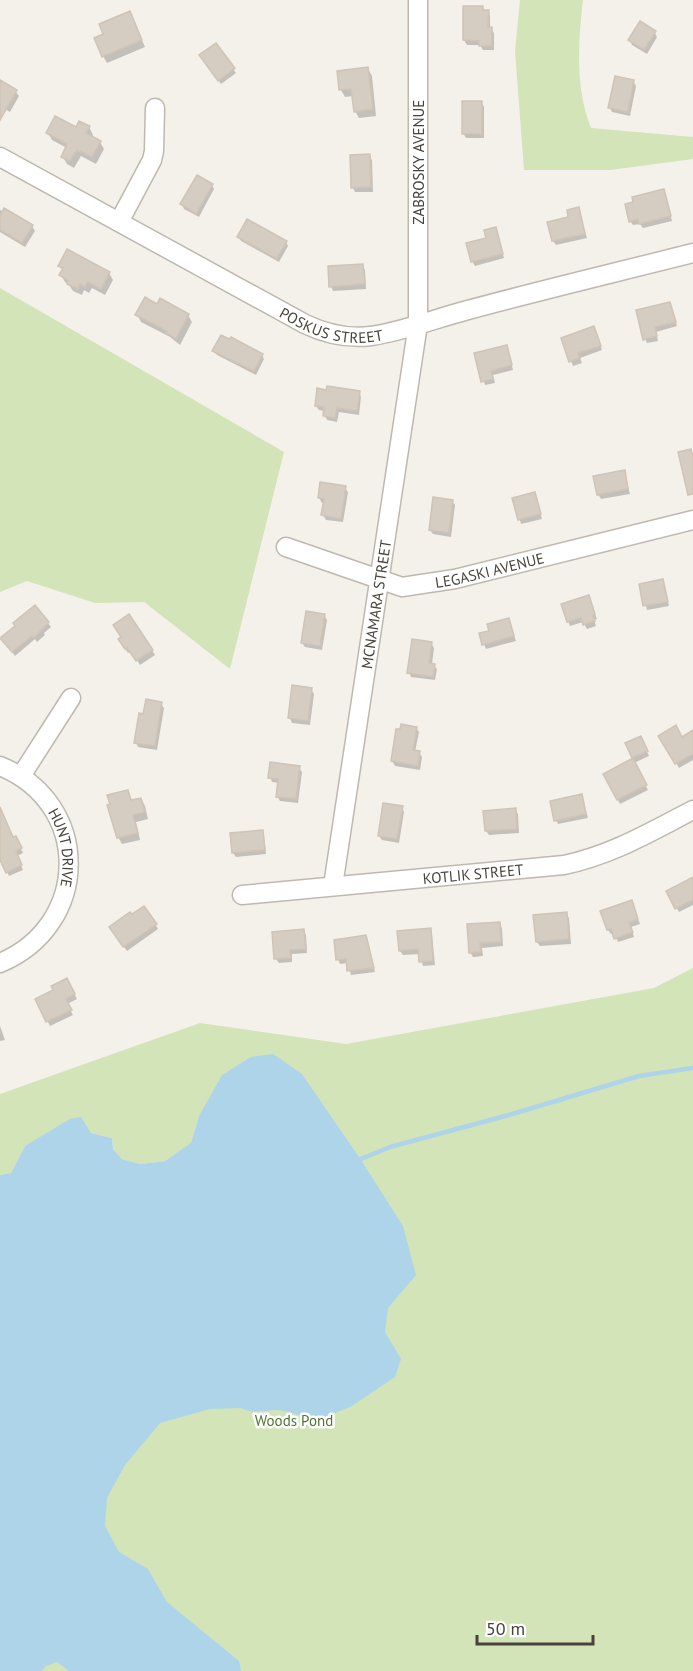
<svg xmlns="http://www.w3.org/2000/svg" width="693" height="1671" font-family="'PT Sans',sans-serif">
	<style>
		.green { fill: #d2e4b8 }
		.water { fill: #aed4ea }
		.shadow { fill: #0003 }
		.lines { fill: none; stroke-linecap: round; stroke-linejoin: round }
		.stream { stroke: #aed4ea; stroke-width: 4.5 }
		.building { fill: #d5ccc2; stroke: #cfc4b5; stroke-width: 1.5 }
		.minor-casing { stroke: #bfb8ae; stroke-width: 21 }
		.minor { stroke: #fff; stroke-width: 18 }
		.labels { text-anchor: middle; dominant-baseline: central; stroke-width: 5; stroke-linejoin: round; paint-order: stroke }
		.street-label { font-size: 15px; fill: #48423a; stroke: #fff }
		.park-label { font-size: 15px; fill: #4d7432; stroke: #fff }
	</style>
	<rect width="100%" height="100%" fill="#f4f1eb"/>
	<path class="green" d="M520,0H583C578,42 575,88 591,128L693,137V159L610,170H524L515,51Z
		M0,288L284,452L230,669L144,602L95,603L27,581L0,592Z
		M693,968V1671H0V1325L315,1093L199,1116L191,1144L165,1161L140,1164L122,1159L113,1149L112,1138L91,1133L25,1146L11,1173L0,1175V1094L200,1023L346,1044L654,988Z"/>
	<path class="water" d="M273,1054L302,1074L363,1163L403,1226L416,1275L388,1308L385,1332L401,1359L395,1377L352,1406L318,1420L279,1410L252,1412L240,1408L210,1409L160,1423L125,1465L107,1498L105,1526L119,1552L148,1569L167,1602L239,1661L241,1671H69L57,1662L46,1666L42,1671H0V1175L11,1173L25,1146L70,1119L81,1117L91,1133L112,1138L113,1149L122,1159L140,1164L165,1161L191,1143L199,1116L222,1075L251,1057Z"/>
	<path class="shadow" d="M464,8H482L484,11H488L490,16V28L494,33V50H483L480,45H467L464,40Z
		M133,20L145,47L107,63L103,56Z
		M655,33L657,37L647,54L632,45L630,40Z
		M216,45L236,73L221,84L204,60Z
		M368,69L372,76L376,116L359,118L355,111L353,96L345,97L341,90Z
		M633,81L636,86L630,116L612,112L610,108Z
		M0,82L16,92L19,96L10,112L0,106Z
		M482,103L484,107V138H466L463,133Z
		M89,127L93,135L91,138L100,142L104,149L96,164L81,156L74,168L67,164L63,157L67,148L52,140L48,133Z
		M369,156L372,160L373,192H355L353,188Z
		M212,185L214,189L199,217L184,209L182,204Z
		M664,191L672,221L643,228L640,224L633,225L630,221Z
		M578,209L587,238L556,245L553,241Z
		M0,210L4,212L5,210L32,226L35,231L25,247L0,232Z
		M496,229L504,258L475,266L472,261Z
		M239,237L286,242L288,246L279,262L241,241Z
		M60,266L109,273L113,280L105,295L92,288L89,293L84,290L82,295L73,291L69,285L65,282L61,275L63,271Z
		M362,266L365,270L366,289L333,291L331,286Z
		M161,300L188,315L192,322L180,345L170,337L141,322L137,314L158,306Z
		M670,304L677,326L656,332L658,341L647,343L645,339Z
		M594,328L602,350L580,358L582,363L573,366L563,339Z
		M214,351L262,355L264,359L256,375L217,355Z
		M508,351L513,370L493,375L495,383L485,385L476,354Z
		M359,392L361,397L359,415L339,412L337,422L327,420L325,416V411L319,410L316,406Z
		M624,472L630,494L601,499L598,494Z
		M345,488L348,492L343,522L326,520L323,515L325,503H322L319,498Z
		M534,494L542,519L521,524L514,499Z
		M452,501L455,505L451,537L433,534L430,530Z
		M662,581L669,606L647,610L641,585Z
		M588,597L597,619L594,620L596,626L587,629L583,622L570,626L568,621Z
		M324,615L327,620L322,650L305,647L302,643Z
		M509,620L516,641L486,649L484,644L491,632Z
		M48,623L51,627L44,633L45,635L37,642L35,639L15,656L5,643Z
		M123,638L152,650L155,655L140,665L131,651L128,653L122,644Z
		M431,643L434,648L432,664L437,669L435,680L411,677L409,672Z
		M311,689L314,694L310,725L292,723L290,718Z
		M161,704L164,708L157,750L138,747L136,743L144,716Z
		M416,728L419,732L415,752L419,753L422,757L420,770L395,766L392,761Z
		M661,736L682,739L693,737V760L679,768Z
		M643,742L649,756L634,763L648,790L620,804L605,774L634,759L627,744Z
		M299,768L302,772L298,803L280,801L277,796L279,783L272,782L270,777Z
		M128,792L132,801L141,799L145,806L148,819L136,822L140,840L122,844L118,837Z
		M582,796L588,818L558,824L556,820Z
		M402,807L404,812L399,843L382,840L379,836Z
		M515,810L518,814L519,833L489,835L486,831Z
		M0,827L18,842L23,853L17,856L23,870L9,876L0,857Z
		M262,832L264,836L266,854L236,857L233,853Z
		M693,879V905L679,912L668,892Z
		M633,906L640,924L631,927L634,937L618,942L614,933L611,934L608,930L602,912Z
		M566,914L569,918L571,944L540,946L537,942Z
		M499,923L502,928L503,946L482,948L483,956L473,957L470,952Z
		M155,924L158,929L127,951L113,932Z
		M430,930L432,934L435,965L423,966L420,954L403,955L400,951Z
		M303,931L306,935L307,953L292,954V962L279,963L276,959Z
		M366,937L375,972L351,975L348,963L340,964L338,959Z
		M67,980L77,999L67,1004L73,1015L50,1026L37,1000L55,991Z
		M0,1026L5,1040L0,1041Z"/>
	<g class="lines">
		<path class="stream" d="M356,1161L390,1147L509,1115L639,1076L693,1068"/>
	</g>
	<path class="building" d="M463,6H483V10H489L488,27H492V46H479V41L463,40Z
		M130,11L142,40L102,57L94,38L103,34L99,24Z
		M640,21L656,31L644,50L628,40Z
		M216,43L235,68L218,81L199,55Z
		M368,67L373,109L354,112L351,89L339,90L337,71Z
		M615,76L634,80L628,112L608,108Z
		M0,80L17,90L0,120Z
		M462,101H482V134H462Z
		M55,116L76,127L79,121L90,126L86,133L101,141L92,157L77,150L70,161L61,157L67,144L46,133Z
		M370,154L371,187L351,188L350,155Z
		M197,175L213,184L196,214L180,204Z
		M664,189L671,216L639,224L638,219L629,222L625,204L633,202L632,197Z
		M579,207L585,234L552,241L547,222L568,217L567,210Z
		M4,208L33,225L22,243L0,230V216Z
		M247,219L287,241L277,259L237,237Z
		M496,227L503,254L471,262L466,243L486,238L484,230Z
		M67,249L110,272L101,289L88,282L85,287L80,284L78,289L67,284L68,280L59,275L63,268L58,266Z
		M363,264L365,284L329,287L328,266Z
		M145,297L157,304L160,298L189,314L176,339L166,333L167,331L135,315Z
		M670,302L676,322L655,327L657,336L643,340L636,310Z
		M594,326L601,346L578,353L580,358L569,362L561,338Z
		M221,335L229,339L231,337L263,354L254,371L212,351Z
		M507,345L512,365L491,371L493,379L481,382L474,353Z
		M327,386L360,391L357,411L337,408L335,418L323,416L324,407L315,406L317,388L326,390Z
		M691,449L693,457V494L688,495L678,452Z
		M625,470L628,489L597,495L593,476Z
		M320,482L346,486L341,519L321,515L324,499L318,498Z
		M535,492L541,514L518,520L512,498Z
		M433,497L453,500L449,533L429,530Z
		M663,579L668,602L643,606L639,584Z
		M589,595L595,614L593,615L595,621L583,625L581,618L567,622L561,604Z
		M35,605L49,622L34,638L32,636L12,652L0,638L15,626L13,623Z
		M306,611L325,614L320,646L301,643Z
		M129,614L153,650L136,661L127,648L125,649L118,639L121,637L113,625Z
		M509,618L514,636L482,645L479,633L489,631L487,624Z
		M412,639L432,642L429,663L435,664L433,677L407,673Z
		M292,685L312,688L308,721L288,718Z
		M146,699L162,702L155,746L134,743L139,713L143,714Z
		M401,724L417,727L413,750L420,751L418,766L391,761L396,729H400Z
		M676,725L682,737L693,730V754L675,764L658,736Z
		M641,736L648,751L632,758L625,743Z
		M633,758L647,785L617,800L603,774Z
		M270,762L300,766L296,799L276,797L278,779L268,778Z
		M128,790L131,800L141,798L145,812L133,815L138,833L117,838L107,805L110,804L107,795Z
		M582,794L586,814L554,821L550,801Z
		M383,803L403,806L397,839L378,836Z
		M0,807L13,837L16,836L22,848L16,851L22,865L6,873L0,860Z
		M516,808L517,829L485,831L483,811Z
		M263,830L265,850L232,853L230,833Z
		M693,877V900L675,909L666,891Z
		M632,900L638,919L629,923L633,932L614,939L611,929L607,930L600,911Z
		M144,906L157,924L123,947L109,927L130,912L132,914Z
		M567,912L569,939L536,942L533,915Z
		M500,922L501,942L480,943L481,952L469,953L467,924Z
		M431,928L433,961L419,962L418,949L399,951L397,931Z
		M304,929L306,949L290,950L291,958L274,959L272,932Z
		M366,935L374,968L347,971L346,959L336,960L334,940Z
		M67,978L75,994L66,999L72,1010L46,1022L35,999L53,990L51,986Z"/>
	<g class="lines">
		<defs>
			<g id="minor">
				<path id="s1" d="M0,157L305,324C326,334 347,339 371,336C401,332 437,318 468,310C542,290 618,272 693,253"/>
				<path d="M119,222L152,160L154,151L155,108"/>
				<path id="s2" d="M286,547L402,587L455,579L693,520"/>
				<path id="s3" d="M0,766C92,803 91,925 0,963"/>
				<path d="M21,776L71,698"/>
				<path id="s4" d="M333,886L418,324V0"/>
				<path id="s5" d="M242,895L564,865C612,855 650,832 693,810"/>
			</g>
		</defs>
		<use href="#minor" class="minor-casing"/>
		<use href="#minor" class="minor"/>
	</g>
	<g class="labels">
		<g class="street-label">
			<text transform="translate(418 162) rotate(-90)">ZABROSKY AVENUE</text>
			<text stroke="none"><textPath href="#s1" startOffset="374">POSKUS STREET</textPath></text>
			<text stroke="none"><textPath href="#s2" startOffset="212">LEGASKI AVENUE</textPath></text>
			<text stroke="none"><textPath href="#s4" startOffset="285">MCNAMARA STREET</textPath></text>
			<text stroke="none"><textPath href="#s3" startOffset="110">HUNT DRIVE</textPath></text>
			<text stroke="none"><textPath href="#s5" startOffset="232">KOTLIK STREET</textPath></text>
		</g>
		<g class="park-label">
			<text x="294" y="1420">Woods Pond</text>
		</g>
	</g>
	<path d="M477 1635v9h116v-9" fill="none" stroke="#48423a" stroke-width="3"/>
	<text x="486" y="1635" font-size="18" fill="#48423a" stroke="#ffffff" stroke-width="4.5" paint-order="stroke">50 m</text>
</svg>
